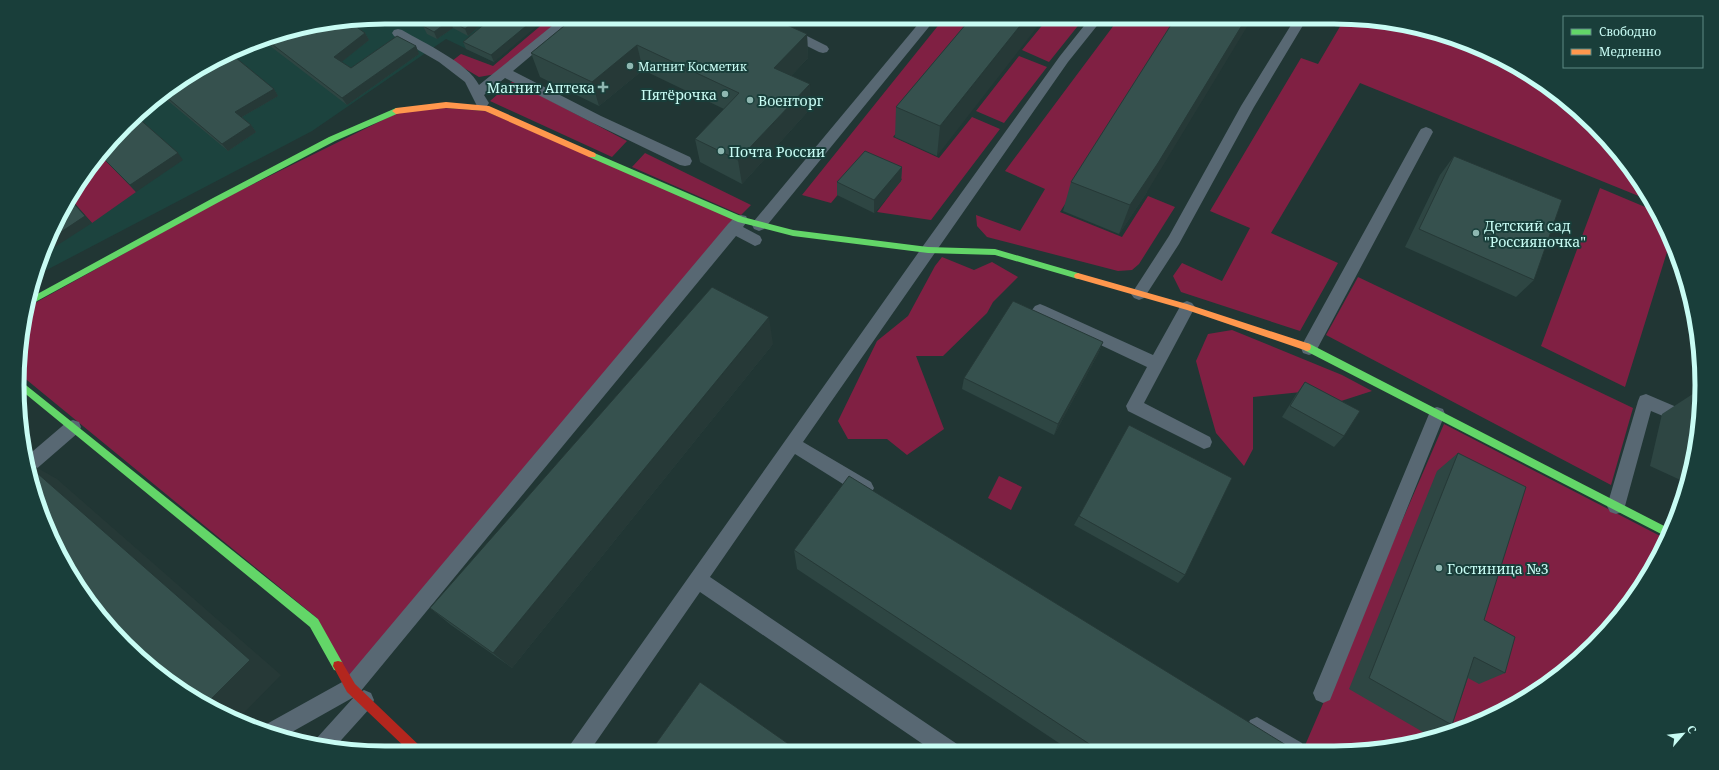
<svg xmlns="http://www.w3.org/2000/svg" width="1719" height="770" font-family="'Noto Serif',serif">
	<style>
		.built { fill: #1c433e }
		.green { fill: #802043 }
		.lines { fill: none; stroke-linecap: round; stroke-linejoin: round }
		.lane { fill: #586873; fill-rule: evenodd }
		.fast { fill: #63d668; fill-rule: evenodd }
		.slow { fill: #ff974d; fill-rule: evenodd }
		.jam { fill: #b3261e; fill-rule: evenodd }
		.wall { fill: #2e4643 }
		.shaded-wall { fill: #263937 }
		.building { fill: #36514e; stroke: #263937 }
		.poi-dot { fill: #8eb7b1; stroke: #193e3a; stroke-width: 1.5 }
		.labels { text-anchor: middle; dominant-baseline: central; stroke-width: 4; stroke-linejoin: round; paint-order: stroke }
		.far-poi-label { font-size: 12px; fill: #c8fcf4; stroke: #193e3a; text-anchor: start }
		.poi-label { font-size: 14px; fill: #c8fcf4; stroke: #193e3a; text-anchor: start }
		.rim { fill: none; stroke: #c8fcf4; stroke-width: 5 }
	</style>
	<rect width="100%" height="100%" fill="#213634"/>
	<path class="built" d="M385,17H547L494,62L446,39L312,131L39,274L66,201L143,108L201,66L266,37Z"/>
	<path class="green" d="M551,17H564L496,74L479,77L452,61L461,54L493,66Z
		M945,17H991L893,137L939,158L972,117L1000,129L931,220L877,212L902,179L865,162L831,203L802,195Z
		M1049,17H1085L1049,62L1022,50Z
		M1120,17H1183L1060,212L1122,237L1148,196L1175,207L1139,264L1132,270L1118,271L987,237L977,226L976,215L1020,231L1045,189L1005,171Z
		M1345,18L1406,24L1475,45L1538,79L1594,125L1640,180L1651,201L1360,83L1271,233L1338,263L1300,331L1181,292L1173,276L1182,263L1222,281L1250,228L1210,211L1301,58L1318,64Z
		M1019,56L1047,67L1004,123L976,111Z
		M513,81L627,141L612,157L490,101Z
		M444,108L485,111L738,220L351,681L317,618L22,376L24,313L26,308L217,202L397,113Z
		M645,153L751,205L741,215L632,167Z
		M102,157L136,192L92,223L69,197Z
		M1600,188L1657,212L1671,239L1625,387L1541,346Z
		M942,257L974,270L992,262L1018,277L993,302L987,313L943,356H916L944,429L907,455L887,439H848L838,421L877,341L908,316L935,266Z
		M1358,277L1633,408L1611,485L1326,335Z
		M1232,330L1342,375L1372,391L1338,402L1311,391L1253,397V449L1244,466L1216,433L1206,398L1196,361L1208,334Z
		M1444,424L1666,539L1626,609L1558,677L1475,725L1382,750H1303Z
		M999,476L1022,487L1011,510L988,498Z"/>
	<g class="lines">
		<path class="lane" d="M563,17H577L513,71L601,116L690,157L692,161L690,165L685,166L680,165L591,122L505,78L484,95L489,103L487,106L482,108L477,106L465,82L439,62L394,36L392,33L394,30L398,29L402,30C424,43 468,63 479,85Z
			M753,17H769L827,46L829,49L827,52L823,53L819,52L755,20Z
			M924,17H937L764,229L759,231L754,229L752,225L754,221Z
			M1091,17H1104L1068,62L803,442L871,482L874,488L871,494L865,496L859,494L795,454L710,577L957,744L960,751H933L700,592L589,752H567L570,745L923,246L1060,56Z
			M1296,17H1308L1254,107L1179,244L1144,298L1139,300L1134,298L1131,294L1134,290L1169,236L1241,106Z
			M1426,127L1431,129L1433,132L1315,353L1309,355L1303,353L1301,348L1303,343L1419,132L1421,129Z
			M741,215L746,216L748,220L743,227L760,236L762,240L760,244L755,246L736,236L360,692L364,690L371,693L374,700L371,707L334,748L313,746L315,740L354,697L283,737L261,730L263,726L344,681L728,224L736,216Z
			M1187,301L1192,303L1195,307L1144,403L1210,437L1212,442L1210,447L1204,449L1128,411L1126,406L1147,367L1035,314L1032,310L1035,306L1040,304L1045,306L1153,355L1182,303Z
			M1646,394L1693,414L1695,419L1693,424L1687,426L1651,411L1625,506L1622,512L1616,514L1610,512L1607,506L1638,401L1640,396Z
			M1437,407L1443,409L1445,414L1330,700L1323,703L1316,700L1313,693L1429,414L1431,409Z
			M73,420L79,422L81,427L79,432L34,471L29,473L26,457L67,422Z
			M1257,717L1302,743L1305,750H1277L1250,734L1247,727L1250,720Z"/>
		<path class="fast" d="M396,108L400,111L399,113L335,141L219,202L26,307L30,298L213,198L329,137Z
			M592,152L743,217L793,230L928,247L995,249L1078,273L1082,276L1078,279L995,255L928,253L793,236L738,222L589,157L588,155Z
			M1307,343L1310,344L1672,530L1667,537L1304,350L1303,347L1304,344Z
			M22,382L318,619L342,662L343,666L342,670L338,671L334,670L310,627L22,391Z"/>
		<path class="slow" d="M446,102L489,106L595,153L596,155L595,157H589L485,111L446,108L396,114L392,111L396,108Z
			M1078,273L1187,304L1310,344L1311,347L1310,350L1307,351L1187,310L1075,278L1074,276L1075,274Z"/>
		<path class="jam" d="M338,661L342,662L355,684L423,749L425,753H411L347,692L333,666L334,662Z"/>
	</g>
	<path class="wall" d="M434,17H490L468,36L453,28L437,39L427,34L423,26Z
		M493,17L494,62L466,49L463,42Z
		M575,17L807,34L808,58L791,76L811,108L742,184L700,162L695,139L724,109L643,70L599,106L540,77L531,53Z
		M972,17L937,156L895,137L896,107Z
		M365,33L369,40L341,62L351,68L416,46L419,54L347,105L261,39L266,37Z
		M201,66L274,89L278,96L242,117L251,125L256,132L228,151L161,95Z
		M1454,156L1534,280L1516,297L1405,247L1440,175Z
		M902,167L901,181L874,213L837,195V182Z
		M1071,182L1147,192L1119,234L1063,211Z
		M1103,342L1098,354L1054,435L962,389L964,378Z
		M773,344L512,668L451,625L430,608Z
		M1305,382L1344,436L1334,447L1282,417L1297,393Z
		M1702,388L1695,457L1687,483L1650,466L1662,414Z
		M1458,453L1484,620L1505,673L1479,684L1468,678L1452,725L1428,735L1349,689L1437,471Z
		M1079,516L1185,575L1178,583L1074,525Z
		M794,550L1294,750L1071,751L797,569Z"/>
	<path class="shaded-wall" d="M479,17H490L468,36L465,29Z
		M537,17H548L494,62L491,55Z
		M1027,17H1045L937,156L940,126Z
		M1247,17H1253L1147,192L1119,234L1130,205Z
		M450,20L453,28L437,39L434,32Z
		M365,33L369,40L339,64L334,57Z
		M807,34L808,58L776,92L774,68Z
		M637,45L643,70L599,106L592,82Z
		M416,46L419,54L347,105L342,98Z
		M810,84L811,108L742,184L738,160Z
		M274,89L278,96L240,118L235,112Z
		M251,125L256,132L228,151L222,144Z
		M178,153L183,160L136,192L130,185Z
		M902,167L901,181L874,213V200Z
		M69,197L92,223L50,250L48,249Z
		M769,317L773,344L512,668L493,653Z
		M1103,342L1098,354L1054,435L1058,424Z
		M27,462L57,479L281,675L237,720L208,702L28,465Z"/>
	<path class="building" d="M434,17H479L465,29L450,20L434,32L423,26Z
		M493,17H537L491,55L463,42Z
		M575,17H769L807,34L774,68L810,84L738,160L695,139L739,93L637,45L592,82L531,53Z
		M972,17H1027L940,126L896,107Z
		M1176,17H1247L1158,163L1130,205L1071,182Z
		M351,23L365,33L334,57L351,68L397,36L416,46L342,98L264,38L266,37Z
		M230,53L274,89L235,112L251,125L222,144L163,94L201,66Z
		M136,116L178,153L130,185L102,157Z
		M865,151L902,167L874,200L837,182Z
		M1454,156L1562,200L1534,280L1419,229Z
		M69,198L85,216L52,238L66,201Z
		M712,287L769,317L493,653L430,608Z
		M1013,301L1103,342L1058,424L964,378Z
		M1305,382L1360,411L1344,436L1290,406Z
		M1700,403L1696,441L1693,440Z
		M1129,425L1232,478L1185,575L1079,516Z
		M1458,453L1526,487L1484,620L1515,637L1505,673L1474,657L1452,725L1369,678Z
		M28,465L250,660L208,702L143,662L66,569L36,503Z
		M849,476L1294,750L1100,751L794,550Z
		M700,682L800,752H650Z"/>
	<g class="poi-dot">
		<circle cx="630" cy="66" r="4"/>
		<path d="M601 81h4v4h4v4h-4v4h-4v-4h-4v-4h4z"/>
		<circle cx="725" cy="94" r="4"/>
		<circle cx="750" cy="100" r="4"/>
		<circle cx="721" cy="151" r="4"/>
		<circle cx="1476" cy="233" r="4"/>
		<circle cx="1439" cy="568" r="4"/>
	</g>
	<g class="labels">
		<g class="far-poi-label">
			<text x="638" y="66">Магнит Косметик</text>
		</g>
		<g class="poi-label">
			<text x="595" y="87" text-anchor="end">Магнит Аптека</text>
			<text x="717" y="94" text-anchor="end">Пятёрочка</text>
			<text x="758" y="100">Военторг</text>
			<text x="729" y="151">Почта России</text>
			<text x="1484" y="225">Детский сад<tspan x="1484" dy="16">"Россияночка"</tspan></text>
			<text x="1447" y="568">Гостиница №3</text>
		</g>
	</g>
	<path d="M0 0H1719V770H0ZM385 24H1334A361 361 0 0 1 1695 385V385A361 361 0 0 1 1334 746H385A361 361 0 0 1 24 385V385A361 361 0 0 1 385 24Z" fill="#193e3a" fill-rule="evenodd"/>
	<path class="rim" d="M385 24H1334A361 361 0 0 1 1695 385V385A361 361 0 0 1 1334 746H385A361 361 0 0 1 24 385V385A361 361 0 0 1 385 24Z"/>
	<rect x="1563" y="16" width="140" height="52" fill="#193e3a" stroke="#5f8a84"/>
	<rect x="1571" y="29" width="20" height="6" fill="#63d668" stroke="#5f8a84"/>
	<text x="1599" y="36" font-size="12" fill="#c8fcf4">Свободно</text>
	<rect x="1571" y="49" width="20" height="6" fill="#ff974d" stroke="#5f8a84"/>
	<text x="1599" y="56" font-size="12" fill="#c8fcf4">Медленно</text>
	<g transform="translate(1683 734) rotate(62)" stroke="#193e3a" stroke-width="3" paint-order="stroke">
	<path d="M0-3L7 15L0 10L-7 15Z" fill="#c8fcf4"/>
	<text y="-6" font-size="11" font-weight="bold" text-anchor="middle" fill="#c8fcf4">С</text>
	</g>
</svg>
